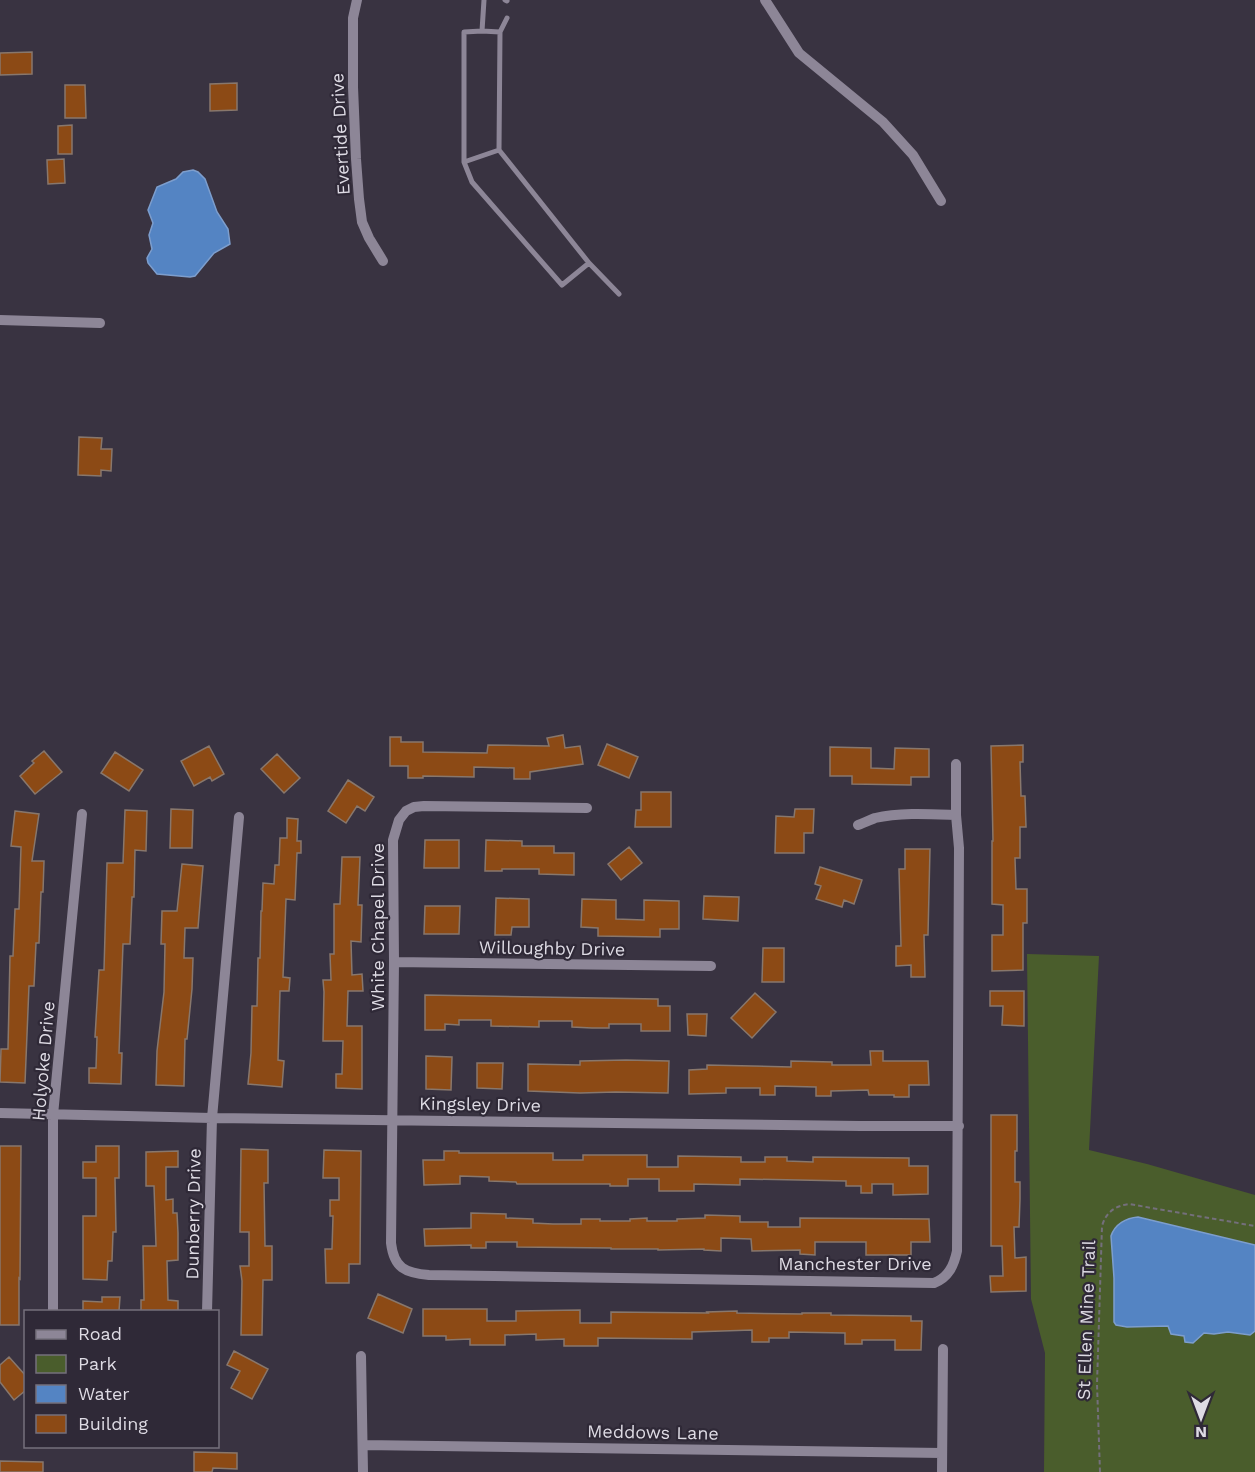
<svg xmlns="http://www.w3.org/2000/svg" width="1255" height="1472" font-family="'Work Sans',sans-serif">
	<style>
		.green { fill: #4a5d2c }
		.water { fill: #5484c3; stroke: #7d9ecd; stroke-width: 1.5 }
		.building { fill: #8c4a15; stroke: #88776c; stroke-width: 1.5 }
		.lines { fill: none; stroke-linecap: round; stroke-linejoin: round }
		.path { stroke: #746f7b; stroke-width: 2; stroke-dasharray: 4.5 3; stroke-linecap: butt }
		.lane { stroke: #8d8697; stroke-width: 5 }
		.street { stroke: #8d8697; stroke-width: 10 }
		.labels { text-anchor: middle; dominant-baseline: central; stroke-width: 4.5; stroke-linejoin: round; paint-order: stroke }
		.street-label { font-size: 18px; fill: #dedbe4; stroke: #2f2937 }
	</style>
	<rect width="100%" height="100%" fill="#393341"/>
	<path class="green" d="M1027,954L1099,956L1089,1150L1147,1164L1255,1195V1472H1044L1045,1353L1031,1299Z"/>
	<path class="water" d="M193,170L198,172L205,179L217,212L228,229L230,244L214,253L195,276L190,277L157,274L148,263L147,258L152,249L149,235L153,223L148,210L157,187L176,179L183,172Z
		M1138,1217L1255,1245V1331L1250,1335L1228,1332L1214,1334L1204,1333L1193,1343L1185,1342L1184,1336L1171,1334L1168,1326L1127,1327L1116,1325L1114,1322V1278L1111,1236C1115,1224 1126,1218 1138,1217Z"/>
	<path class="building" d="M32,52V74L0,75V53Z
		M237,83V110L210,111V84Z
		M65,85H85L86,118H65Z
		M72,125V154H58V126Z
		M64,159L65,183L48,184L47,160Z
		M79,437L102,438L101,449H112L111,471L101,470V476L78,475Z
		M563,735L565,748L580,746L583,764L530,772V779H514V768L474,767V777L423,776V778H408V766H390V737H401V742H423V752L487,753L488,745L549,746L547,738Z
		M607,744L638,757L629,778L598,765Z
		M1023,745V762H1020L1021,796H1025L1026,827H1020V858H1015L1016,889H1027V923H1023V970L992,971V935H1003V905L992,904V841H993L991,746Z
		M209,746L224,774L212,781L210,777L194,786L181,761Z
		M830,747L871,748V768L894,769L895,748L929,749V777H911V785L852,784V776H830Z
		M44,751L62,772L35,794L20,776L34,763L32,761Z
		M115,752L143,770L129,791L101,773Z
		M277,754L300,778L284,793L261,769Z
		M348,780L374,797L365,811L357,806L346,823L328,811Z
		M641,792H671V827H635L636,810H641Z
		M171,809L193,810L192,848H170Z
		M795,809H814L813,833H804V853H775L776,816L794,817Z
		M125,810L147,811L146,851L135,850L134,897H132L130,944H123L119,1053H122L121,1084L89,1083V1068H96L97,1037H95L99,970H104L107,863H123Z
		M15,811L39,814L32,861H44L43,892H41L39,943H36L34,986H29L25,1083L0,1082L1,1049H8L10,956H13L15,909H19L21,847L11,846Z
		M287,818L298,819L297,841H301V853H297L295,900L286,899L283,977L290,978L289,991H280L278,1060L284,1061L282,1087L248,1084L251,1053L252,1006H257L258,958H260L261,911H262L263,883L274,884L275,865H279L280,838H287Z
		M425,840H459V868H424Z
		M486,840L522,841V846H554V853H574V875L539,874V869H502V871H485Z
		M629,847L642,863L621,880L608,864Z
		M905,849H930L928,935H924L925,977H911V965L896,966V946H901L899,869H905Z
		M342,857H360L358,905H362L361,942L351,941L352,975L362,974L363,991H348L347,1026H362V1089L336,1088V1074H342L343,1041H323L324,992L323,980H331L330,954H334V904H340Z
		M182,864L203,866L198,928H185L184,958H193L192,989L187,1039H185L184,1086L156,1085L157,1051L164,992L165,944H161L162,911H177Z
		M820,867L862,880L854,904L844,900L842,907L816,899L821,886L815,884Z
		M704,896L739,897L738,921L703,919Z
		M496,898L529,899V927H512L511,935H495Z
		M582,899L616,900V919L644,920V900L679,901V929H660V937L598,936V928L581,927Z
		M425,906H460L459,934H424Z
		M763,948H784V982H762Z
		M990,991H1024V1026L1002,1025L1003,1006H990Z
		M755,993L776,1012L752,1038L731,1018Z
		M425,995L658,999V1006H670V1031H641V1024H609V1028H592L572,1027V1021H539V1027L491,1026V1020H459V1025L445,1024V1030H425Z
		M687,1014H707L706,1036L688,1035Z
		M870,1051H883V1061H928L929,1085H909V1097H894V1095H869L868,1090L831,1091V1096H816V1087L775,1086V1095H760V1088H726V1093L689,1094V1070L707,1069V1065L791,1067V1061L832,1062V1065H871Z
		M426,1056L452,1057L451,1090L426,1089Z
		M626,1060L669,1061L668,1093L616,1092L580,1093L528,1091V1064L580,1065V1061Z
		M477,1063H503L502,1089L477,1088Z
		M991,1115H1017V1151H1015V1182H1020V1199L1019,1227H1014L1015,1258L1026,1257V1291L991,1292L990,1276H1003L1002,1246H991Z
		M0,1146H21L20,1279L19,1278V1325H0Z
		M96,1146H119V1178H115L116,1232H113L112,1261H108L107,1280L83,1279V1216H96V1178H83V1162H96Z
		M241,1149L268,1150V1183H264L265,1246H272V1280H263L262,1335H241L242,1281L240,1266H249V1232H240Z
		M324,1150L361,1151L360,1264H349V1283H326L325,1249H332L333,1216H330V1200H339V1178H323Z
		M178,1151V1167H166V1200L173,1199V1213H177L178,1233V1260L167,1261L168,1300L178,1301V1311H141V1300H144L143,1246H156L154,1186H146V1152Z
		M444,1151H459V1153H553V1160H583V1155H647V1167H678V1156L741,1157V1162H765V1157H787V1161L813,1162V1157L909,1158V1166H928V1194L893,1195V1184H872V1193H861V1186H846V1181L799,1180L740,1179V1185L694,1184V1191H659V1179H628V1186H610V1184H517L516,1182L489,1181V1177L460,1176V1184L424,1185L423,1160H444Z
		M471,1213L506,1214V1218L533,1219V1223L553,1224H581V1219H600V1221H630V1219L647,1218V1221H677V1219L705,1218V1215L740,1216V1222H768V1227H800V1218L929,1219L930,1242H911V1255H866V1242H815V1255L800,1254V1250L752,1251L751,1239L721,1238V1251L704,1250V1249L658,1250V1249H611V1248L517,1247V1242H486V1248H471V1245L425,1246L424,1229L471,1228Z
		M378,1294L412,1309L403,1333L368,1318Z
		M102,1297H120L119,1311H83V1301L102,1302Z
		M423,1309H487V1321H516V1311L580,1310V1323H611V1312L708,1313L707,1312L737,1311V1313L802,1314V1313H831V1315L911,1316V1321H922L921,1350H895V1340H862V1344H845V1333L789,1332V1338H769V1342H752V1330L692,1332V1339L598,1338V1346H564V1339L536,1340V1334L505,1335V1345H470V1339L446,1340V1336H423Z
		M234,1351L268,1369L252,1399L231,1388L240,1371L227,1365Z
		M9,1357L26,1376V1390L14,1400L0,1382V1365Z
		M194,1452L237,1453V1469L213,1468L212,1472H194Z
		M0,1461L43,1462V1472H0Z"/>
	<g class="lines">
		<path class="path" d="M1100,1472L1097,1384L1102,1226C1106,1212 1115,1206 1129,1204L1255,1226"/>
		<path class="lane" d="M484,0L482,31L464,32V162L472,182L562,285L589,263L619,294
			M505,0L507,1
			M482,31L500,32
			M499,150L500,32L507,18
			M464,162L499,150L589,263"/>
		<path class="street" d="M357,0L353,18V87L356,159L359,199L362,222L369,238L383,261
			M765,0L799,53L883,122L913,155L941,201
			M0,320L100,323
			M587,808L424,806L414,807L406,811L399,820L393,840L394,962L391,1243C394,1268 405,1273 429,1275L934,1283C949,1277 954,1265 957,1251L959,848L956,815V764
			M858,825C864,823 870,820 875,818C900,812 931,814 956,815
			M394,962L711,966
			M0,1113L212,1118L861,1126H959
			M53,1312V1115L82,814
			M207,1312L212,1118L239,817
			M361,1356L363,1472
			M363,1445L942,1453
			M942,1472L943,1349"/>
	</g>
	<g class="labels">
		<g class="street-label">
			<text transform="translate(340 134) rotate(-93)">Evertide Drive</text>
			<text transform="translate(377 927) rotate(-90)">White Chapel Drive</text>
			<text transform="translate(552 948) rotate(1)">Willoughby Drive</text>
			<text transform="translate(43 1061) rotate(-85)">Holyoke Drive</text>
			<text transform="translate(480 1104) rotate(1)">Kingsley Drive</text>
			<text transform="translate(193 1214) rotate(-89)">Dunberry Drive</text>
			<text x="855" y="1263">Manchester Drive</text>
			<text transform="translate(1086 1320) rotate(-88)">St Ellen Mine Trail</text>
			<text transform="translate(653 1432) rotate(1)">Meddows Lane</text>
		</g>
	</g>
	<rect x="24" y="1310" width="195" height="138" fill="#2f2937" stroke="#75707c" stroke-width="1.5"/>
	<rect x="36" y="1330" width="30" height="9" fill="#8d8697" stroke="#75707c" stroke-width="1.5"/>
	<text x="78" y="1340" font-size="18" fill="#dedbe4">Road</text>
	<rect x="36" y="1355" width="30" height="18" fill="#4a5d2c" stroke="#75707c" stroke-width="1.5"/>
	<text x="78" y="1370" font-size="18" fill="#dedbe4">Park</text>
	<rect x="36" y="1385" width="30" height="18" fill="#5484c3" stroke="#75707c" stroke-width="1.5"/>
	<text x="78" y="1400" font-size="18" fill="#dedbe4">Water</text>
	<rect x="36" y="1415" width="30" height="18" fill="#8c4a15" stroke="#75707c" stroke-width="1.5"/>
	<text x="78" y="1430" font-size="18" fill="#dedbe4">Building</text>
	<g transform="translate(1201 1418) rotate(180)" stroke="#2f2937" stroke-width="4.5" paint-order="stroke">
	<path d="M0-4.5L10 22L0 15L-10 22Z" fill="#dedbe4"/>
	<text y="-9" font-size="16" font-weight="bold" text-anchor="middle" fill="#dedbe4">N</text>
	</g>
</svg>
